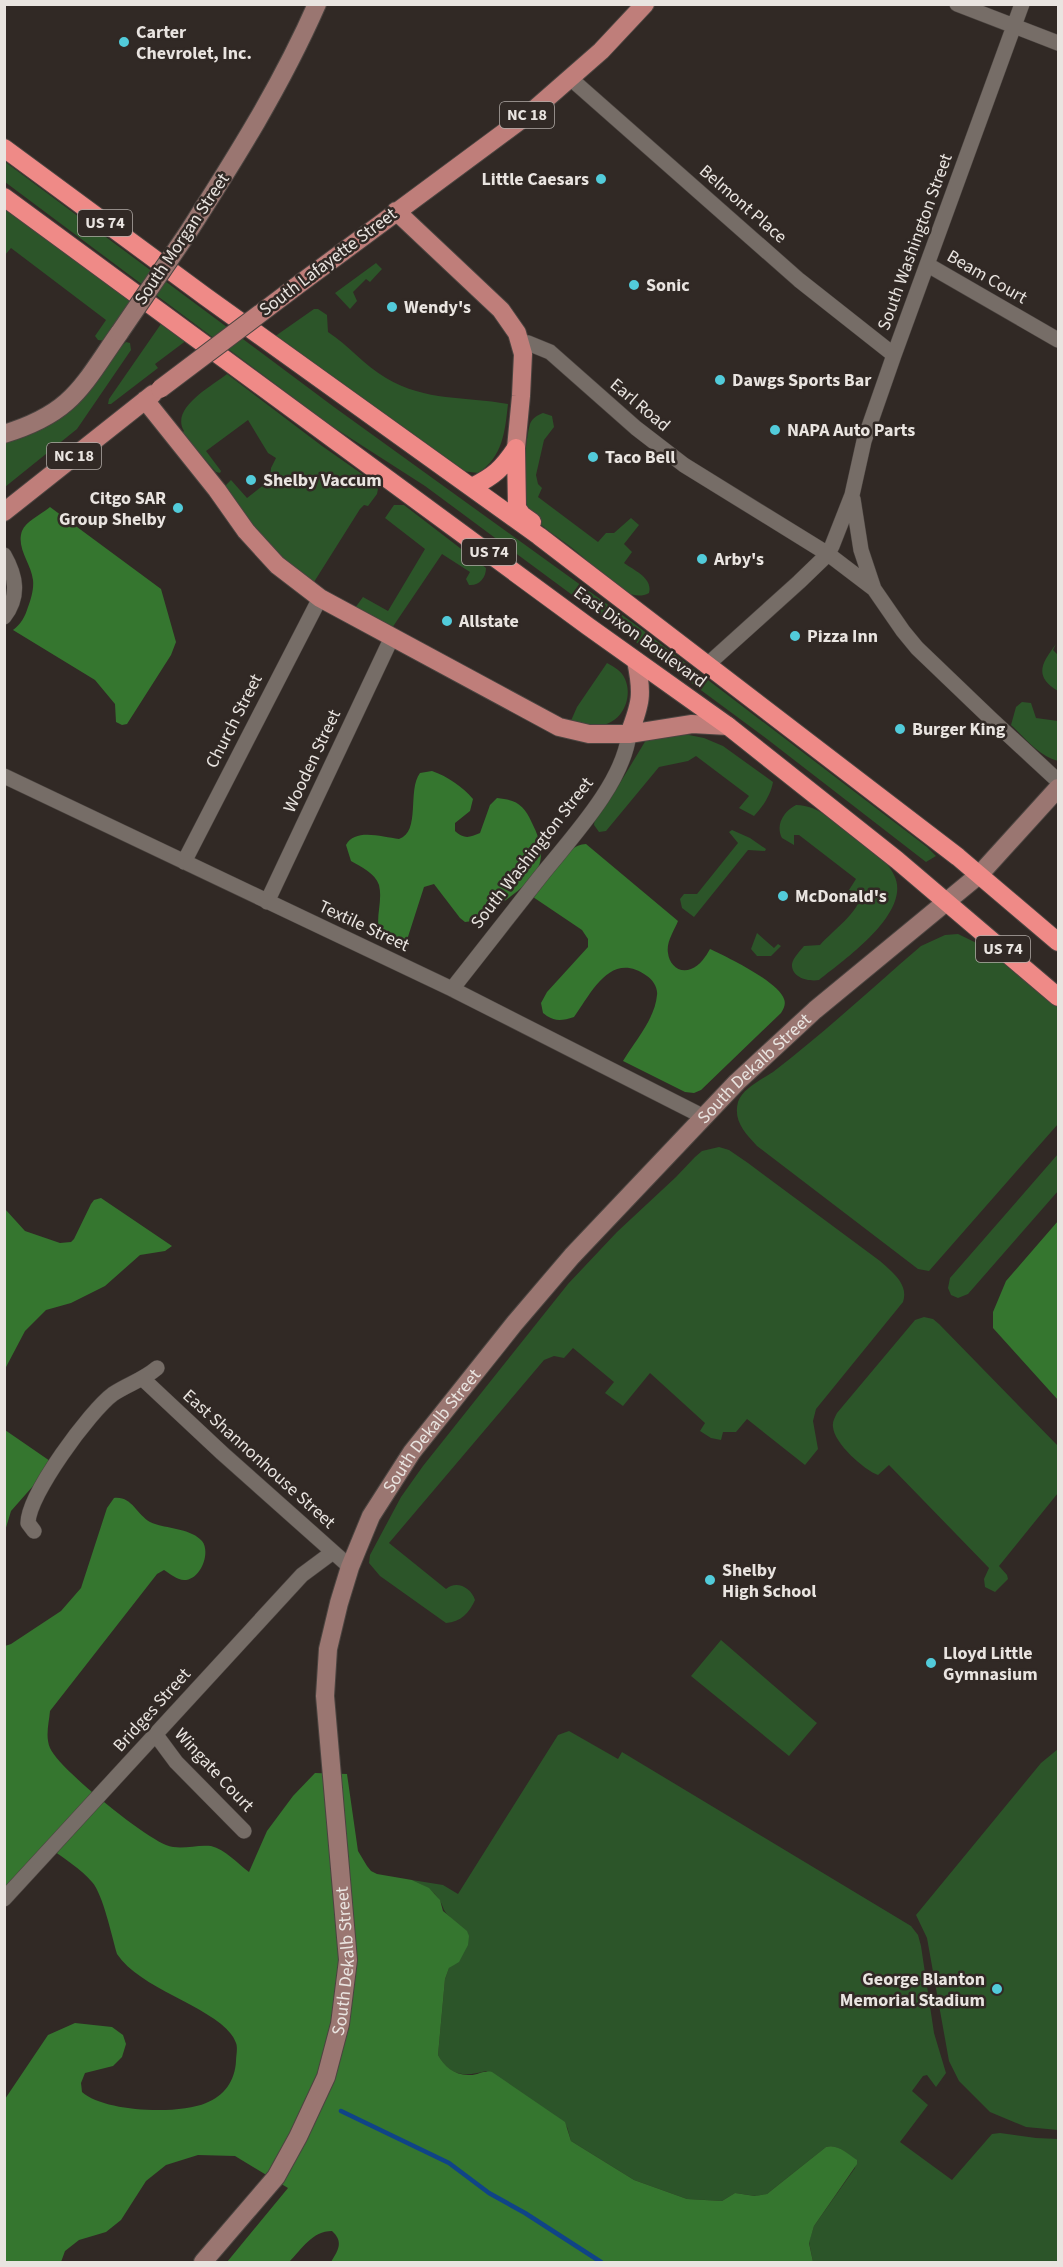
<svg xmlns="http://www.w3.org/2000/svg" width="1063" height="2267" font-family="'Source Sans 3',sans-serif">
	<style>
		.green { fill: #2c5529 }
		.forest { fill: #35762f }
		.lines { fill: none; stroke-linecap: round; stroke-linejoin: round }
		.stream { stroke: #104487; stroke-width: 4.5 }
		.street-casing { stroke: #4b4440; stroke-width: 16 }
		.secondary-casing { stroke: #4b4440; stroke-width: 20 }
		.primary-casing { stroke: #4b4440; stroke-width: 20 }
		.highway-casing { stroke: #4b4440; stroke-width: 20 }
		.street { stroke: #766d67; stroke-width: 15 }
		.secondary { stroke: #9a7671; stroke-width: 18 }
		.primary { stroke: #bf7e7a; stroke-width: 18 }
		.highway { stroke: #ef8a87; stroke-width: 18 }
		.secondary-bridge-casing { stroke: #4b4440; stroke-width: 20; stroke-linecap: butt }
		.primary-bridge-casing { stroke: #4b4440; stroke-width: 20; stroke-linecap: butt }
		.secondary-bridge { stroke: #9a7671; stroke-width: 18 }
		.primary-bridge { stroke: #bf7e7a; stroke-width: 18 }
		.poi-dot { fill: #52cbda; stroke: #312925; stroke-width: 2 }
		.labels { text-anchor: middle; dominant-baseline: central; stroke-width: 5; stroke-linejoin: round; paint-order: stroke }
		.shield { fill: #312925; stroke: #b2aca8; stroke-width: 1.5 }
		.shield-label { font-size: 16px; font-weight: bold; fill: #e9e4e0 }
		.poi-label { font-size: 18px; font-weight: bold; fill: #e9e4e0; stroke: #312925; text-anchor: start }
		.street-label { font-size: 18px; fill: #e9e4e0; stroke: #312925 }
	</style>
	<rect width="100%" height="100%" fill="#312925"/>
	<path class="green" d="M4,161L334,407L636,625L927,847L936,856L926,862L767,739L425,486L330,425L5,182Z
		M4,207L131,301L105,341L98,340L95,336L106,320L11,248L5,255Z
		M376,263L382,269L370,282L366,279L353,292L357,301L350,309L335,293Z
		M314,309H318L327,315L328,332C348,345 364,365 386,378C427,402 464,396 508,404C505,431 503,457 478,473L462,471L274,337Z
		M163,321L187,340L155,364L158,368L111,404H108L109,399Z
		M126,342L130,343L131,350L77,429L5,487V442C42,430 74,416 96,383C105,370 114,351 126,342Z
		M227,374L322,446L372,481L378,489L377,494L368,506L364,505L360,509L314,582L289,566L263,539L225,486L231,480L247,498L270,480L271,468L276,458L268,453L248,420L206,451L221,471L220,473L216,472L182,433L184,431C170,408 212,386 227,374Z
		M543,413L552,416L554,427L544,440L536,475L538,484L542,488L538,497L598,542L606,533H614L631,518L639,525L624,544L632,552L624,563C635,571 653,578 649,593C640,598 632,595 623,591C606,582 592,564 577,552C561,538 536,526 525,506C520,497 526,436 530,424C532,418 538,415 543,413Z
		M394,505H404L486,568C486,578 479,586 469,585L466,579L470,572L442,554L392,628L355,608L363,597L388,611L425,549L385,518Z
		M1056,644L1053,650L1058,655V691C1033,676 1042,663 1056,644Z
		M607,663C614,667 622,671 625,679C633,697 623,721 603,725C593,727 580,724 570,723L577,707Z
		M1022,702L1031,703L1036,718L1058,721V761C1040,757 1025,738 1011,725L1016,707Z
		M674,732L704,738L723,746L773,782C771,794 763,807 754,816L739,808L749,796L696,756L688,761L659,767L606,831L599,832L594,825L595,816L609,801L646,740Z
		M796,805C820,805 837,825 854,838C868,849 887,859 894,875C913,912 844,960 819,980C809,982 791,978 792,964C793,958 800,951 804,946L820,945C831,932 861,911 861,893L849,890L856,879L799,835H794V845L782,838C775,825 784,811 796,805Z
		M732,830L750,838L766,849L765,851L748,850L694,917L682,908L680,899L684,894H697L738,843L729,832Z
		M757,933L774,948L778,944L781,946L771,956H757L751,949Z
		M958,934L991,950L1058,1004V1124L929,1271L918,1269L757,1146C745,1133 733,1121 738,1102C742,1089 762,1079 773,1072C824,1033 872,988 921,946L945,935Z
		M719,1147L729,1150L748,1163L880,1261C892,1272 909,1284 903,1302L816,1409L813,1421L818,1449L805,1465L747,1419L736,1432H723L721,1440L711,1438L700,1431L705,1423L650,1373L623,1406L605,1393L614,1382L573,1348L564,1358L554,1356L544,1360L389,1543L446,1589C456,1580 471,1587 475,1600C469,1613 461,1622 446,1623L380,1576L369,1563L370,1555L401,1497L423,1466L568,1284L617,1232L676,1177L695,1157L702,1151Z
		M1058,1154V1191L968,1294L958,1298L951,1295L948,1288L950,1278Z
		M924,1317L933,1319L939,1324L1058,1446V1493L999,1566L1007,1575L1008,1579L995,1592L985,1587L984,1579L989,1568L889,1465L878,1475C864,1470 834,1443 833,1427C832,1422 835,1417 837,1413L915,1320Z
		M721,1640L817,1723L789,1756L691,1676Z
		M569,1731L618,1759L622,1752L911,1926L918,1935L921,1946L934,2033L946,2073L936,2087L927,2075L923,2076L912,2091L928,2105L900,2142L952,2180L992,2134L1000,2133L1036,2138L1058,2139V2262H813L809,2242L814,2226L855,2168L856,2160C847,2154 837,2143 826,2147L767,2194L756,2196L735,2193L722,2201L687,2199L634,2180L579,2146L571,2141L567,2127L486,2071C465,2077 449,2076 438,2055L445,1979L449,1968L454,1964L450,1917C443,1911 444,1908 440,1901C434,1890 422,1885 412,1880L443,1885L458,1894L558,1735Z
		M1058,1749V2130L1026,2127L990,2112L959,2081L949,2061L927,1938L916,1915L1041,1763Z"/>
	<path class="forest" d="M50,507L161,589L176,642L171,655L127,724L122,725L116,722L115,704L95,680L13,630C21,624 25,617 28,607C31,599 34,589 33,580C31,563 16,548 22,531C26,521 42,514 50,507Z
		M432,771C447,776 463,787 473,799L470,811L455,823V831C464,839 469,838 480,833L490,805L497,798C517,800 524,805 532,823C539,837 545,853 538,868C531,886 490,911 473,921L465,922L460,918L434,884L424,887L406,943L399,946C364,935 385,909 379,885C375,873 361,867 351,861L346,845C355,828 382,837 399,839C421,832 407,790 420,773Z
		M586,844L678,921C674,931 666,942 668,953C669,964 679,974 691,969C700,966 706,956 710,949C727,957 779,982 784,999C786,1004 784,1008 781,1013L701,1090L694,1093L685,1092L623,1061C635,1041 655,1019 657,995C658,988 653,980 647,976C611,950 592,992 574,1017C561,1021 554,1022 543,1013L541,1003L547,992L588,947V939L582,930L533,897C545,880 564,845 586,844Z
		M101,1198L172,1246L165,1251L140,1255L105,1286L71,1303L46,1310L25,1331L5,1369V1209L25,1231L60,1243L71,1242L74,1239L91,1204L94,1200Z
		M1058,1221V1400L993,1328V1312L1006,1281Z
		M5,1430L50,1461L33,1486L11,1511L5,1531Z
		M114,1498C132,1496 136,1514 150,1522C165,1529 191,1528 202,1541C211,1552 201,1580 184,1580C178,1580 170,1574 164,1570L157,1574L50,1711C49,1723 45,1736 50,1748C59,1769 143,1836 166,1845C181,1851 196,1844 211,1846C225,1849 238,1864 249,1872L267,1831L293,1796L315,1773L347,1774L358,1851L367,1866L371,1871L377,1874L412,1880L429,1888L440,1900L443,1911L467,1931L469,1936L468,1945L459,1962L449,1968L445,1979L438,2055C444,2066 454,2075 468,2075C477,2076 483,2070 492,2072L565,2122L571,2141L579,2146L634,2180L687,2199L722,2201L735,2193L755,2196L767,2194L826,2147C837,2143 848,2154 857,2160V2164L814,2226L809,2243L813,2262H331C338,2250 344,2242 332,2231C312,2231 302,2249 289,2262H227L288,2188L235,2156L198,2155L166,2165L146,2181L121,2220L106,2232L79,2240L65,2251L61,2262H5V2099L48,2035L75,2023L112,2027L123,2035L126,2044L122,2057L113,2066L85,2073L81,2083L82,2092C104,2112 178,2115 206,2103C224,2096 235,2081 236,2061C236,2056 238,2048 236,2043C224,2009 142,1992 117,1954C112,1937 103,1894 92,1882C81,1869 65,1859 51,1849L12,1891L5,1885V1646L11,1644L61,1611L81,1588L107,1508Z"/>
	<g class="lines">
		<path class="stream" d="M341,2111L449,2163L489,2193L525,2213L601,2262"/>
		<defs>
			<path id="street" d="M957,4L1058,43
				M570,78L799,280L894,355
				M928,265L1058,340
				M521,342L528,343L550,352L636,428L684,465L828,554L874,589L903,631L917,648L990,718L1058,781
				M853,499L861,550L874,589
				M4,555C16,576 20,596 4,617
				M707,665L799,582L828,554L832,546L852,495L864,441L894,355L1022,4
				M4,776L452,989L704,1117
				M184,862L320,598
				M267,902L392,637
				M452,989C481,952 511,914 540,877C571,838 623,784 629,734
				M143,1379L222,1453L350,1567
				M34,1531L28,1523C28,1495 90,1411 113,1394C128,1384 143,1380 157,1368
				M156,1735L176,1762L244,1831
				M4,1899L302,1575L333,1552"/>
			<g id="secondary">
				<path d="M187,234C235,159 281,86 317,4"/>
				<path d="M4,434C73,413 82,386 120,332"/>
				<path id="s1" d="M203,2262L276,2177L298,2137L326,2077L340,2024L348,1960L325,1696L328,1649L339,1603L350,1567L371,1516L412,1452L514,1324L572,1256L737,1082L815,1010L980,874L1058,788"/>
			</g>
			<path id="primary" d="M396,211L501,310L517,333L523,354L521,396L516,448
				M294,288L529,114L601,51L645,4
				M145,400L217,490L246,531L277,565L320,598L559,727L589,734H629L692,724L728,726
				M4,512L153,394
				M629,734C641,703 643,694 636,661"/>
			<path id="highway" d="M4,148L206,297L539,536L958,857L1058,942
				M4,197L589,627L728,726L897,860L1058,997
				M516,448L517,508L522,515L532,522
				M472,487C494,476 502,469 516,448"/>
		</defs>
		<use href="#street" class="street-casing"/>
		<use href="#secondary" class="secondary-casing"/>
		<use href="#primary" class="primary-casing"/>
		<use href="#highway" class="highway-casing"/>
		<use href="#street" class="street"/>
		<use href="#secondary" class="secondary"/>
		<use href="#primary" class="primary"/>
		<use href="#highway" class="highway"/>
		<defs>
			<path id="secondary-bridge" d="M120,332L187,234"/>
			<path id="primary-bridge" d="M160,389L294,288"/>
		</defs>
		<use href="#secondary-bridge" class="secondary-bridge-casing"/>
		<use href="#primary-bridge" class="primary-bridge-casing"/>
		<use href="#secondary-bridge" class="secondary-bridge"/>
		<use href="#primary-bridge" class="primary-bridge"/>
	</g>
	<g class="poi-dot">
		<circle cx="124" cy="42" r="6"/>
		<circle cx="601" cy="179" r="6"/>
		<circle cx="634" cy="285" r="6"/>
		<circle cx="392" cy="307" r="6"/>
		<circle cx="720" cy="380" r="6"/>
		<circle cx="775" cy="430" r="6"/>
		<circle cx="593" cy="457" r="6"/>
		<circle cx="251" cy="480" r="6"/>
		<circle cx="178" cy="508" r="6"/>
		<circle cx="702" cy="559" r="6"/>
		<circle cx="447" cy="621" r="6"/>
		<circle cx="795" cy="636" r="6"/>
		<circle cx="900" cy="729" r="6"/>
		<circle cx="783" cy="896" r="6"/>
		<circle cx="710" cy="1580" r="6"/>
		<circle cx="931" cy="1663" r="6"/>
		<circle cx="997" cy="1989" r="6"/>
	</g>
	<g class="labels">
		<g class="shield">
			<rect x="500" y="102" width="54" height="26" rx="4.5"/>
			<rect x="78" y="210" width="54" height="26" rx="4.5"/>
			<rect x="47" y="443" width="54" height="26" rx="4.5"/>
			<rect x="462" y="539" width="54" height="26" rx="4.5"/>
			<rect x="976" y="936" width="54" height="26" rx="4.5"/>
		</g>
		<g class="shield-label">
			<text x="527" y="115">NC 18</text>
			<text x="105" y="223">US 74</text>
			<text x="74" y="456">NC 18</text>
			<text x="489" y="552">US 74</text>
			<text x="1003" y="949">US 74</text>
		</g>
		<g class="poi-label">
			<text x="136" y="32">Carter<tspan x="136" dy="21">Chevrolet, Inc.</tspan></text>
			<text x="589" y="179" text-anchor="end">Little Caesars</text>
			<text x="646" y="285">Sonic</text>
			<text x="404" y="307">Wendy's</text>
			<text x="732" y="380">Dawgs Sports Bar</text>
			<text x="787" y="430">NAPA Auto Parts</text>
			<text x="605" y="457">Taco Bell</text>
			<text x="263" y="480">Shelby Vaccum</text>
			<text x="166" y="498" text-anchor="end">Citgo SAR<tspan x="166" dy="21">Group Shelby</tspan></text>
			<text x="714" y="559">Arby's</text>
			<text x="459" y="621">Allstate</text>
			<text x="807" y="636">Pizza Inn</text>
			<text x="912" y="729">Burger King</text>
			<text x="795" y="896">McDonald's</text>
			<text x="722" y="1570">Shelby<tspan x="722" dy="21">High School</tspan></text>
			<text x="943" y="1653">Lloyd Little<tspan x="943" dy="21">Gymnasium</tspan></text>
			<text x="985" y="1979" text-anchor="end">George Blanton<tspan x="985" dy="21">Memorial Stadium</tspan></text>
		</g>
		<g class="street-label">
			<text transform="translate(743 204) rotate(41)">Belmont Place</text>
			<text transform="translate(182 239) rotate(-56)">South Morgan Street</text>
			<text transform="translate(915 242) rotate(-70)">South Washington Street</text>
			<text transform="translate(328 262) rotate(-37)">South Lafayette Street</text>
			<text transform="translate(987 277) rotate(30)">Beam Court</text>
			<text transform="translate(640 405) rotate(40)">Earl Road</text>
			<text transform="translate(640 637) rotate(36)">East Dixon Boulevard</text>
			<text transform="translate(234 721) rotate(-63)">Church Street</text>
			<text transform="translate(312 761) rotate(-65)">Wooden Street</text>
			<text transform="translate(532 853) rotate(-52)">South Washington Street</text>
			<text transform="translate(364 926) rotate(25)">Textile Street</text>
			<text stroke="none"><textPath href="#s1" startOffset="1386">South Dekalb Street</textPath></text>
			<text stroke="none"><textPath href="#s1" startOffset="900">South Dekalb Street</textPath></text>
			<text transform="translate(259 1459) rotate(42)">East Shannonhouse Street</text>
			<text transform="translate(152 1710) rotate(-48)">Bridges Street</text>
			<text transform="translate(214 1770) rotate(47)">Wingate Court</text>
			<text stroke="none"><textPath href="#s1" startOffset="342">South Dekalb Street</textPath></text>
		</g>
	</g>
	<rect width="1063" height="2267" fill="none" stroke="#e9e4e0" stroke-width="12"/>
</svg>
